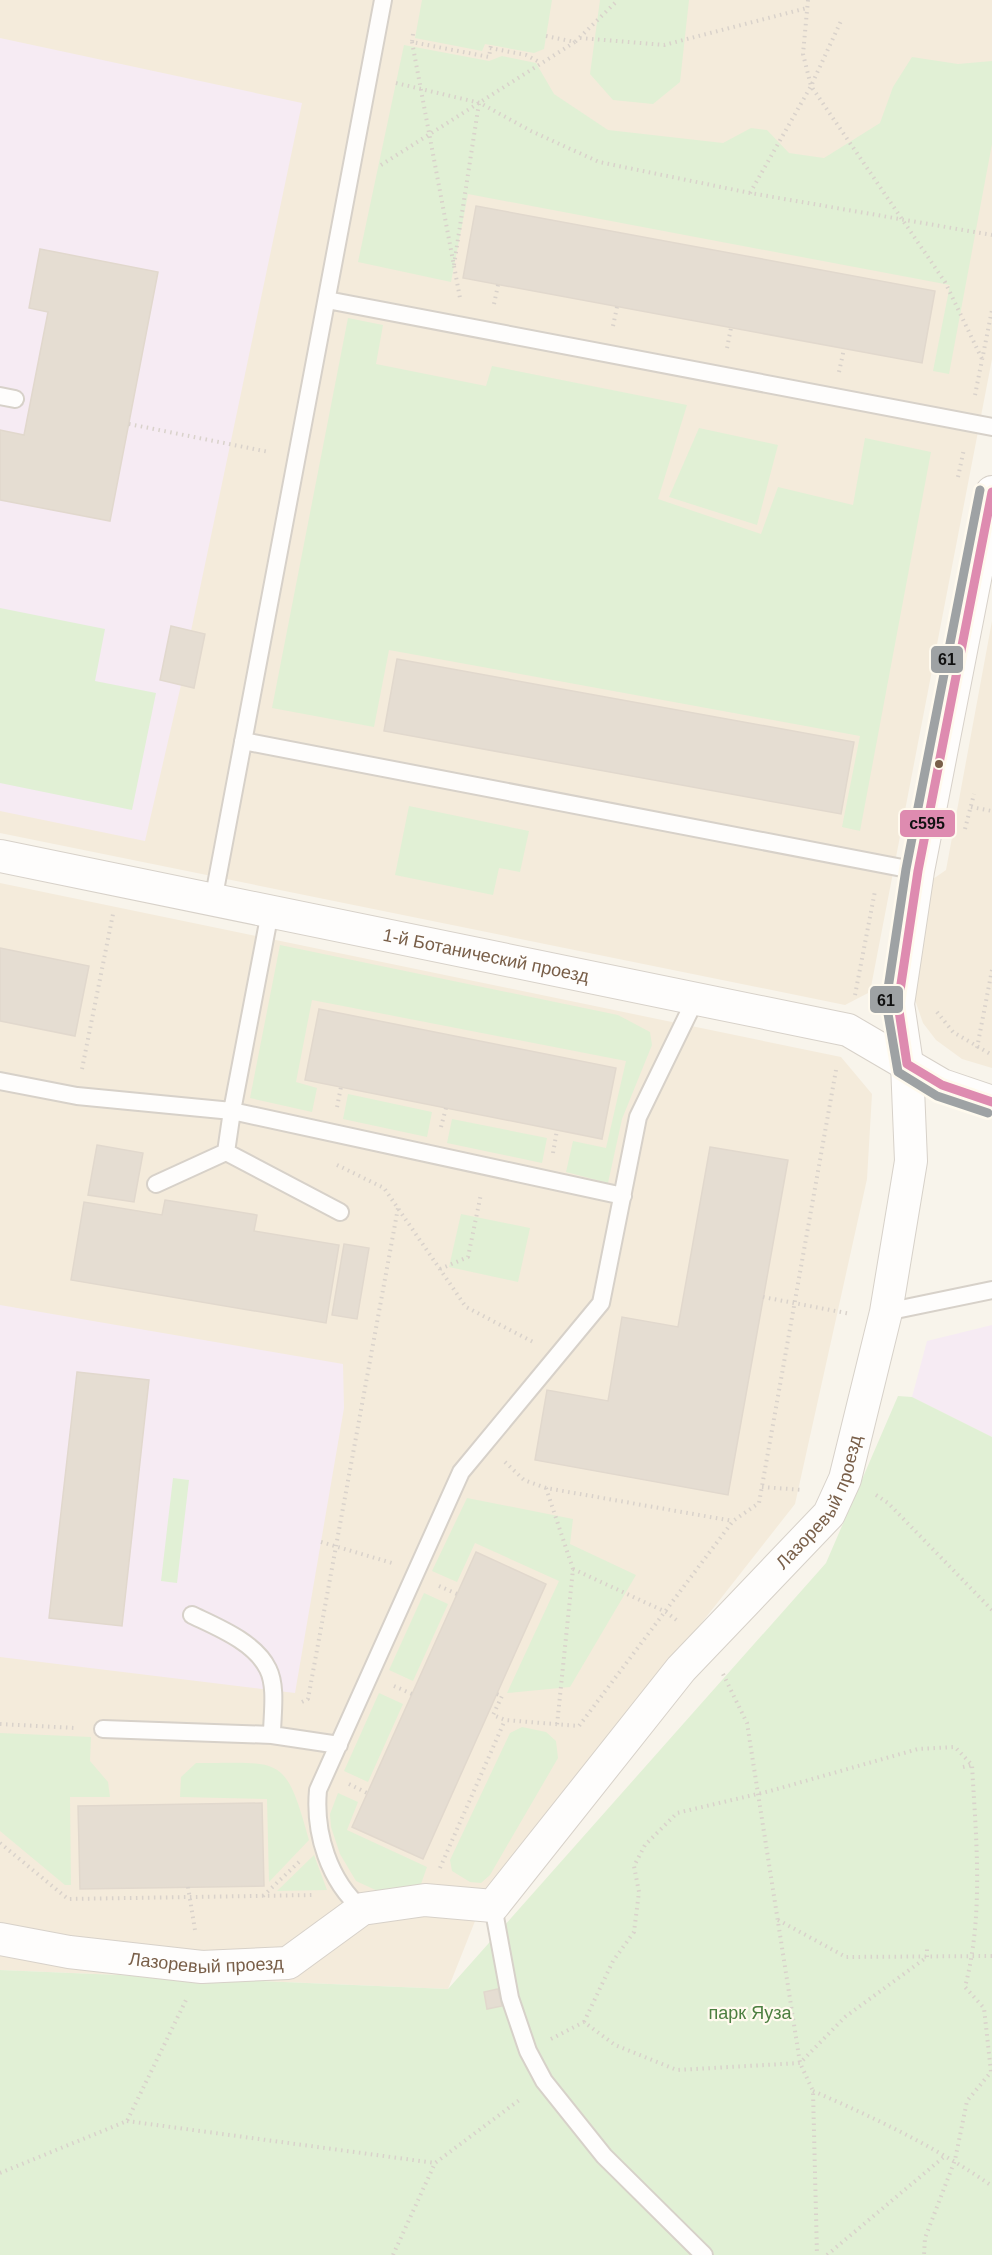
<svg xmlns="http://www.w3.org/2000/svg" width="992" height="2255" font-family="Arial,sans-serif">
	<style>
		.residential { fill: #f4ebdb }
		.education { fill: #f6ebf3 }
		.green { fill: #e1f0d5 }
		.building { fill: #e5ddd2; stroke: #e1d8cd; stroke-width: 1.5 }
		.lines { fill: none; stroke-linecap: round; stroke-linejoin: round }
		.service-casing { stroke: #d7d1c9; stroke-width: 20 }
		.minor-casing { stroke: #d7d1c9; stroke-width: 34 }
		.path { stroke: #d9d2cb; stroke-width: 4; stroke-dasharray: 1.5 4.5; stroke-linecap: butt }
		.service { stroke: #fefdfc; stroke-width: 16 }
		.minor { stroke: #fefdfc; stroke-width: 32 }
		.bus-1-casing { stroke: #fffaee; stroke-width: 14 }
		.bus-2-casing { stroke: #fffaee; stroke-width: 14 }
		.bus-1 { stroke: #de8bb0; stroke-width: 9 }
		.bus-2 { stroke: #9ea2a4; stroke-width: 9 }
		.bus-dot { fill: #795f49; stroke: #fffaee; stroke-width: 2 }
		.labels { text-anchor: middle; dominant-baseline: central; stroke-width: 4.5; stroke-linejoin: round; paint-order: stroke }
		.street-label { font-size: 18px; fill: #795f49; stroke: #fffaee }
		.park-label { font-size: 18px; fill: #4c7f40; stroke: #fffaee }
		.line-badge { stroke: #fffaee; stroke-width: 2 }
		.pale-badge-label { font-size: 16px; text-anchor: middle; font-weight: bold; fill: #111 }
	</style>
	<rect width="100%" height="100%" fill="#f8f4eb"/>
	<path class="residential" d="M0,0H992V359L870,992L845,1005L0,833Z
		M992,621V1068L962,1059L936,1040L923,1023L914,997L933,879L946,870Z
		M0,883L841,1057L872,1094L867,1179L795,1504L483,1901L448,1989L0,1970Z"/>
	<path class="education" d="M0,38L302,103L191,631L171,627L160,680L181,685L145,841L0,811Z
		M0,1305L343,1364L344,1408L295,1693L0,1657Z
		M992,1325V1437L912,1397L927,1341Z"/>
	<path class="green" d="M422,0H552L544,49L534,53L485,44L482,51L415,38Z
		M600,0H689L680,82L653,104L613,100L590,74Z
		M404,45L489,61L502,56L536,63L554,94L608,130L723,143L751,128L767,130L789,153L824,158L880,123L893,87L912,57L958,64L992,61V144L949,374L933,371L950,285L468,194L451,282L358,262Z
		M348,318L383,325L376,364L486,386L492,366L687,405L658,499L761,534L778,487L853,505L865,438L931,452L860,831L842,827L860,736L389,650L374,727L272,708Z
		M699,428L778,445L757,525L669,497Z
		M0,608L105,629L95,681L156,693L132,810L0,783Z
		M409,806L529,831L520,872L499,868L493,895L395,875Z
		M280,945L618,1015L650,1032L652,1045L622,1119L608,1183L566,1172L573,1141L606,1148L626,1061L312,1000L296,1082L317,1088L312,1112L250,1098Z
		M348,1094L432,1112L427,1137L343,1119Z
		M452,1119L547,1138L542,1163L447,1143Z
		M461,1214L530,1228L518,1282L449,1267Z
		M898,1396L912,1397L992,1437V2255H0V1970L448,1989L826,1563Z
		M173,1478L189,1480L177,1583L161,1581Z
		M467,1498L573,1519L570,1544L636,1575L570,1687L507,1693L559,1581L475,1543L457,1582L432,1571Z
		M424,1593L448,1604L413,1681L389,1670Z
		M379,1693L403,1704L368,1782L344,1771Z
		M522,1727L546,1732L556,1741L558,1758L490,1875L481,1883L470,1882L452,1871L450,1860L510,1733Z
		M0,1733L91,1737L90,1761L108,1782L110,1797H70L71,1885H65L0,1831Z
		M196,1763C281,1763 285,1753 309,1840L269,1882L267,1799L180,1797L181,1777Z
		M338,1793L358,1802L347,1830L427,1867L421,1884L404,1890L382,1893L356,1881L340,1854L331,1827L330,1814Z
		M314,1855L327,1890L277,1891Z"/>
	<path class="building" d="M476,206L935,291L922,363L463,278Z
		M40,249L158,272L110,521L0,500V430L24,435L48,312L29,308Z
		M171,626L205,634L194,688L160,680Z
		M397,659L854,742L841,814L384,731Z
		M0,948L89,966L75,1036L0,1021Z
		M319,1009L616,1068L602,1139L305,1080Z
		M97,1145L143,1153L134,1202L88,1195Z
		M710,1147L788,1160L728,1495L535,1460L547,1390L608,1401L622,1317L678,1327Z
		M165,1200L257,1215L254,1231L339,1245L326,1323L71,1280L84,1202L162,1215Z
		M344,1244L369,1248L357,1319L332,1315Z
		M77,1372L149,1380L122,1626L49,1618Z
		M476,1552L546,1584L423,1859L352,1827Z
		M262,1803L264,1886L80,1889L78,1806Z
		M498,1989L502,2006L487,2009L484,1992Z"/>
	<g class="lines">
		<defs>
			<path id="service" d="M327,300L992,427
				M0,396L15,399
				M243,741L918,871
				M213,901L383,0
				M270,912L232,1111L623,1196
				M0,1081L77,1096L232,1111L226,1152L156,1184
				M226,1152L340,1212
				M886,1312L992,1290
				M192,1615C217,1627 255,1642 268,1669C277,1687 272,1715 272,1735
				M103,1729L272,1735L339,1745
				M493,1906L510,1998L528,2051L544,2081L604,2156L704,2255
				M362,1909C329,1881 314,1833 318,1790L461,1472L601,1303L638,1117L696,998"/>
			<g id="minor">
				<path id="s1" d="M0,856L848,1030L942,1085L992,1102"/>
				<path id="s2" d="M0,1939L69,1952L202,1967L288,1963L362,1909L425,1900L493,1906L681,1669L829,1514L845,1479L886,1312L911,1161L907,1064L898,1004L918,871L992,492"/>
			</g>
		</defs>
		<use href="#service" class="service-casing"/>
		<use href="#minor" class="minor-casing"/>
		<path class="path" d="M808,0L803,54L811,86L945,282L982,359
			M413,34L412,42L489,57L491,45
			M546,36L575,42L618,0
			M580,38L664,45L807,8
			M412,42L460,298
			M490,48L526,55L541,63
			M396,83L480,103L531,131L599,162L750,193L992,235
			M381,165L575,42
			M750,193L811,86L841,21
			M454,265L479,103
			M494,304L498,285
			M613,326L617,307
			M727,348L731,328
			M839,372L844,349
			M975,395L992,310
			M129,424L269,452
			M958,477L964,449
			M971,807L992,811
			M965,829L974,794
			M855,995L875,891
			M937,1012L953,1032L992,1055
			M977,1048L992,970
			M82,1069L113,914
			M337,1107L341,1087
			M441,1127L446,1108
			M553,1153L557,1130
			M337,1165L384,1188L466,1307L535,1343
			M440,1269L468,1257L481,1194
			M763,1297L851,1314
			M505,1462L524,1480L546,1488L733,1521
			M762,1487L803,1490
			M546,1488L573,1569L557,1725
			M876,1495L888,1503L992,1610
			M321,1542L392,1563
			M573,1569L666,1612L679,1622
			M439,1586L457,1594
			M723,1674L747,1723L800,2063L813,2091L817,2255
			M394,1686L412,1694
			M497,1694L502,1696L493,1715L505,1720L579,1726L733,1521L759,1503L836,1070
			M302,1702L308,1699L398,1208
			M0,1724L75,1728
			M963,1767L972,1765
			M349,1784L367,1793
			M0,1843L68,1899L315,1895
			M440,1868L505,1720
			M188,1887L195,1930
			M263,1896L299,1862
			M778,1920L846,1957L992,1956
			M927,1957V1947
			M584,2022L613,1961L634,1932L639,1892L634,1866L645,1845L677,1813L770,1791L918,1749L955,1747L972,1765C976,1838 984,1915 965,1987L984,2008L991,2072L967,2101L955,2160L925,2238L924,2255
			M551,2039L584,2022L615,2045L677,2070L800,2063L845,2017L927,1957
			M813,2091C875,2118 936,2147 992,2186
			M127,2121L435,2163
			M0,2173L127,2121L186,2000
			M393,2255L435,2163L522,2098
			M827,2255L945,2156"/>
		<use href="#service" class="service"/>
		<use href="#minor" class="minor"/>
		<defs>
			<path id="bus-1" d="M992,492L918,871L898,1004L907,1064L942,1085L992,1102"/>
			<path id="bus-2" d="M980,490L906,869L886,1002L898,1072L937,1096L988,1113"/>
		</defs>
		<use href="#bus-1" class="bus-1-casing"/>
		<use href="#bus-2" class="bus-2-casing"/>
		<use href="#bus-1" class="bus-1"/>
		<use href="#bus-2" class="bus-2"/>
	</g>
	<circle class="bus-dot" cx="939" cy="764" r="5"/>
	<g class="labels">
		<g class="street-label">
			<text stroke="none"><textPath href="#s1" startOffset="496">1-й Ботанический проезд</textPath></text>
			<text stroke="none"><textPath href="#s2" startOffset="1036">Лазоревый проезд</textPath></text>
			<text stroke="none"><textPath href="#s2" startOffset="208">Лазоревый проезд</textPath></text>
		</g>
		<g class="park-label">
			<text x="750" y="2013">парк Яуза</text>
		</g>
	</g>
	<g class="line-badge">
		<rect x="930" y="645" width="34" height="29" rx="6" fill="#9ea2a4"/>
		<rect x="899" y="809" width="57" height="29" rx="6" fill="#de8bb0"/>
		<rect x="869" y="985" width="35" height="29" rx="6" fill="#9ea2a4"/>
	</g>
	<g class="pale-badge-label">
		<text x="947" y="665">61</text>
		<text x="927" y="829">с595</text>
		<text x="886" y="1006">61</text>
	</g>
</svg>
